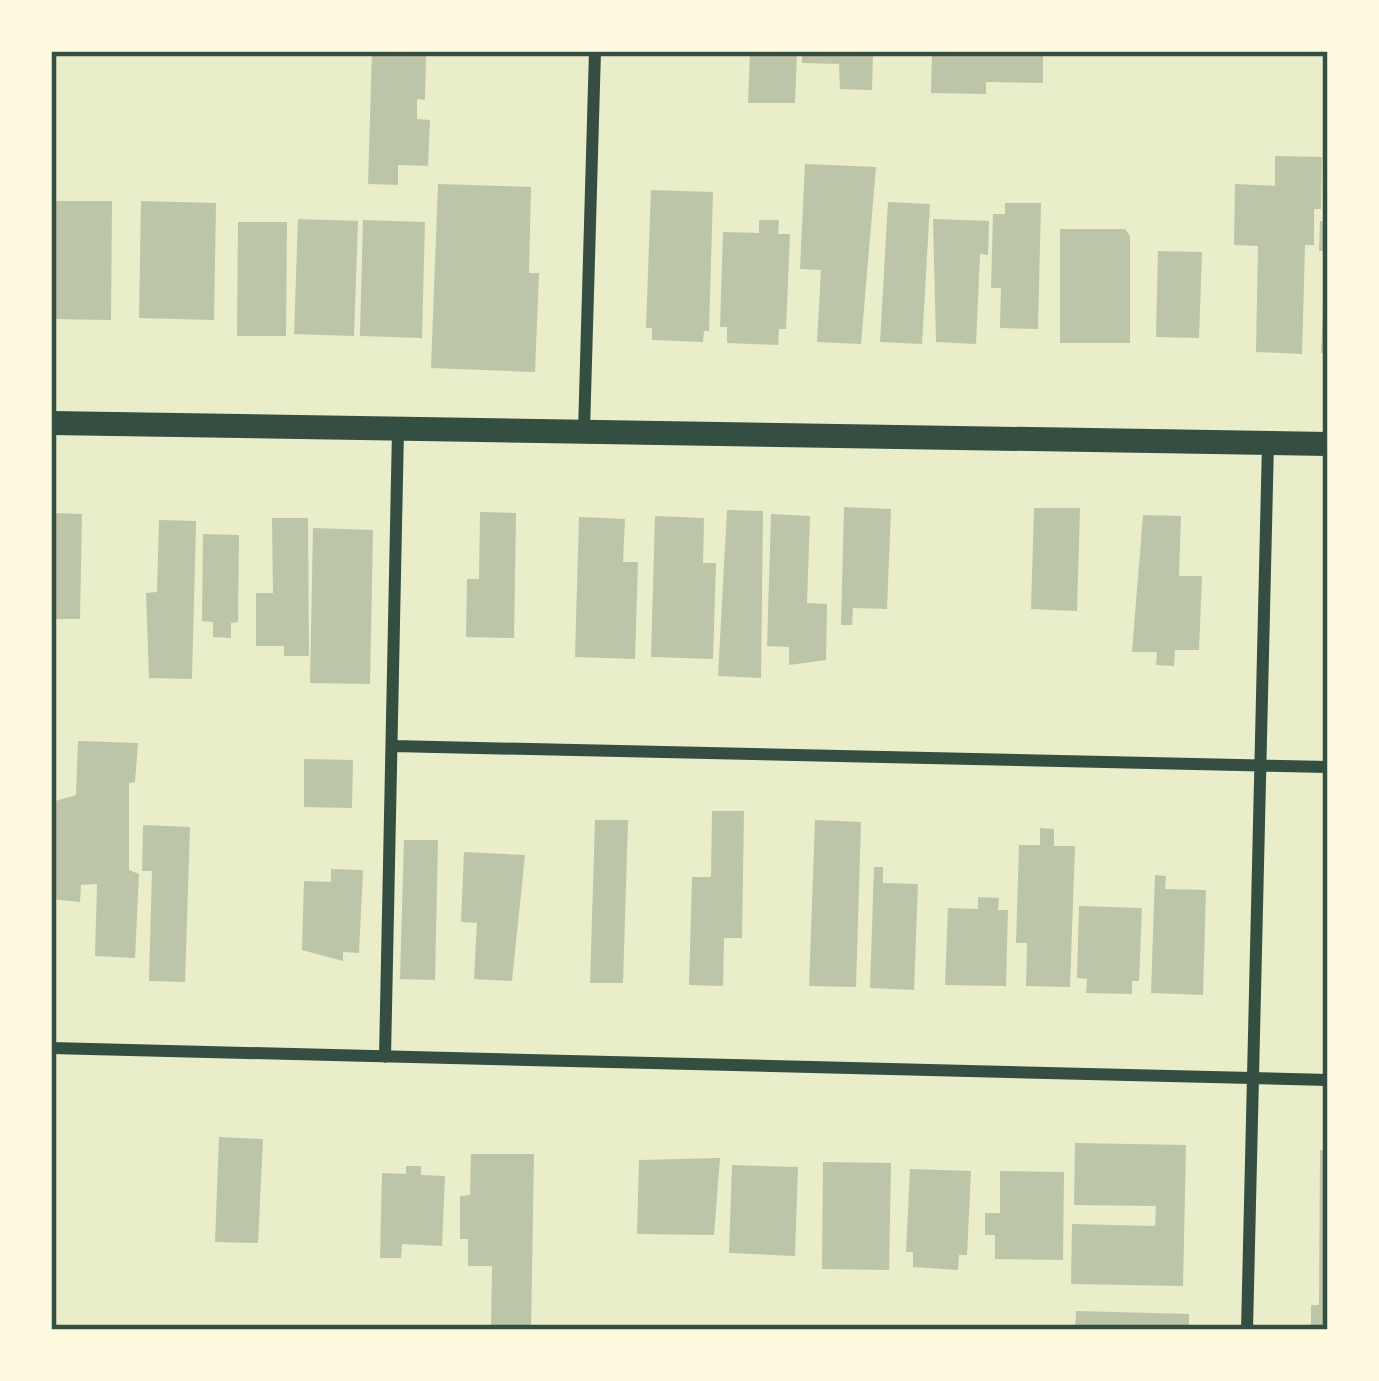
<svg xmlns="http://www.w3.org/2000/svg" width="1379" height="1381" font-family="'DejaVu Sans',sans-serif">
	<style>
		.building { fill: #bcc5a7 }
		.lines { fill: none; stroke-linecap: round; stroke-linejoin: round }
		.minor { stroke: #344e41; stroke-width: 12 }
		.secondary { stroke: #344e41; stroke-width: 24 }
		.neatline { fill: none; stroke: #344e41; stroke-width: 4.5 }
	</style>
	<rect width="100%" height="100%" fill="#e9edc9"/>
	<path class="building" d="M372,51L426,53L425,100L417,99V119L430,120L428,166L398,165V185L368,184Z
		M750,51H797L795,103H748Z
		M802,51H873L872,90L840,89L839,64L802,63Z
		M932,51H1043V83L986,82V94L931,93Z
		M1275,156L1322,157L1321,209H1314V245H1305L1302,354L1256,352L1258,246L1234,245L1235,184L1275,186Z
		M805,164L876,167L861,344L817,342L821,270L800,269Z
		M438,184L531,187L529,273H539L535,372L431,368Z
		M651,190L713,192L709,331H704L703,342L652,340V328H646Z
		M51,201H112L111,320L51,319Z
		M141,201L216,203L214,320L139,318Z
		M888,202L930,204L922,344L880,342Z
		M1005,203H1041L1038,329L1000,328L1001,288H991L993,214H1005Z
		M298,219L358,221L354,336L294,334Z
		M933,219L989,221L988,255L980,254L976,344L936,342Z
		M363,220L425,222L422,338L360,336Z
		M759,220H779L778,234H790L786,329H779L778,345L727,343V327H720L723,232L759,233Z
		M1320,221L1328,222V251H1319Z
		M238,222H287L286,336H237Z
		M1060,229H1125L1130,236V343H1060Z
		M1158,251L1202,252L1199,338L1156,337Z
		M1324,285H1328V353H1321Z
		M844,507L891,509L887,609L853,608L852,625H841Z
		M1034,508H1080L1077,611L1031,609Z
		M727,510L763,511L761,678L718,676Z
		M480,512L516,513L514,638L466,637L467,579H479Z
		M51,513L82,514L80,619H51Z
		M771,514L810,516L807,603L827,604L826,660L789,665V647L767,646Z
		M1143,515L1181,516L1179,576H1202L1199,650H1175L1174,666L1156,665L1157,652H1132Z
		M655,516L704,518L703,563H716L713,659L651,657Z
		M579,517L625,519L623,562H638L635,659L575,657Z
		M272,518H308L309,656H284V646H256V593H273Z
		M159,520L196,521L192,679L149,678L146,593L157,592Z
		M313,528L373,530L370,684L310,683Z
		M203,534L239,535L238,622L231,623V638L213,637V622L202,621Z
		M78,741L138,743L135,782L129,783V870L139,874L135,958L95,956L97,884L81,885L80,902L51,899L52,802L76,795Z
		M304,759L353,760L352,808L304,807Z
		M712,811H744L742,938H724L723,986L689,985L692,877H711Z
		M595,820H628L623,983H590Z
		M815,820L861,822L856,987L809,986Z
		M143,825L190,827L185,982L149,981L152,871H142Z
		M1040,828L1054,829V846H1075L1070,987L1026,986L1027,943H1016L1019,845H1040Z
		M404,840H438L435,980L400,979Z
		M464,852L525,855L512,981L474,979L477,923L461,922Z
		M874,867H883V883L918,884L914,990L870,988Z
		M331,869L363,870L359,953L343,952V961L302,950L304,881L331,882Z
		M1155,875L1166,876L1165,889L1206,890L1203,995L1151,993Z
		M978,897L999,898L998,910H1008L1006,986L945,985L948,908L978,909Z
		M1079,906L1142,908L1139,981H1132V994L1086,993L1087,979L1077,978Z
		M219,1137L263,1139L258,1243L215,1242Z
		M1075,1143L1186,1145L1183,1286L1071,1284L1072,1224L1155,1226L1156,1206L1074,1205Z
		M1320,1150H1328V1330H1311V1305H1319Z
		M471,1154H534L531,1330H491L492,1266H468V1239H460V1196L470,1195Z
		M720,1158L714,1235L637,1234L639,1160Z
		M823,1162L891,1163L889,1270L822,1269Z
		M732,1165L798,1167L795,1256L729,1253Z
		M406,1166H421V1175L445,1176L442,1246L402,1244L401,1258H380L382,1173L406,1174Z
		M910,1169L971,1171L967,1255H959L958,1270L913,1267V1252H906Z
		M1000,1171L1064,1172L1063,1260L995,1259V1235H985V1213H1000Z
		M1076,1311L1189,1314V1330H1075Z"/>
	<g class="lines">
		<path class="minor" d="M584,431L595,51
			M393,746L1328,767
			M51,1048L1328,1080
			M385,1057L398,430
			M1247,1330L1268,443"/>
		<path class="secondary" d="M51,423L1328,444"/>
	</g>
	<rect width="1379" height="1381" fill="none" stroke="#fefae0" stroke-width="108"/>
	<rect x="54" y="54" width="1271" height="1273" class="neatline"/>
</svg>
